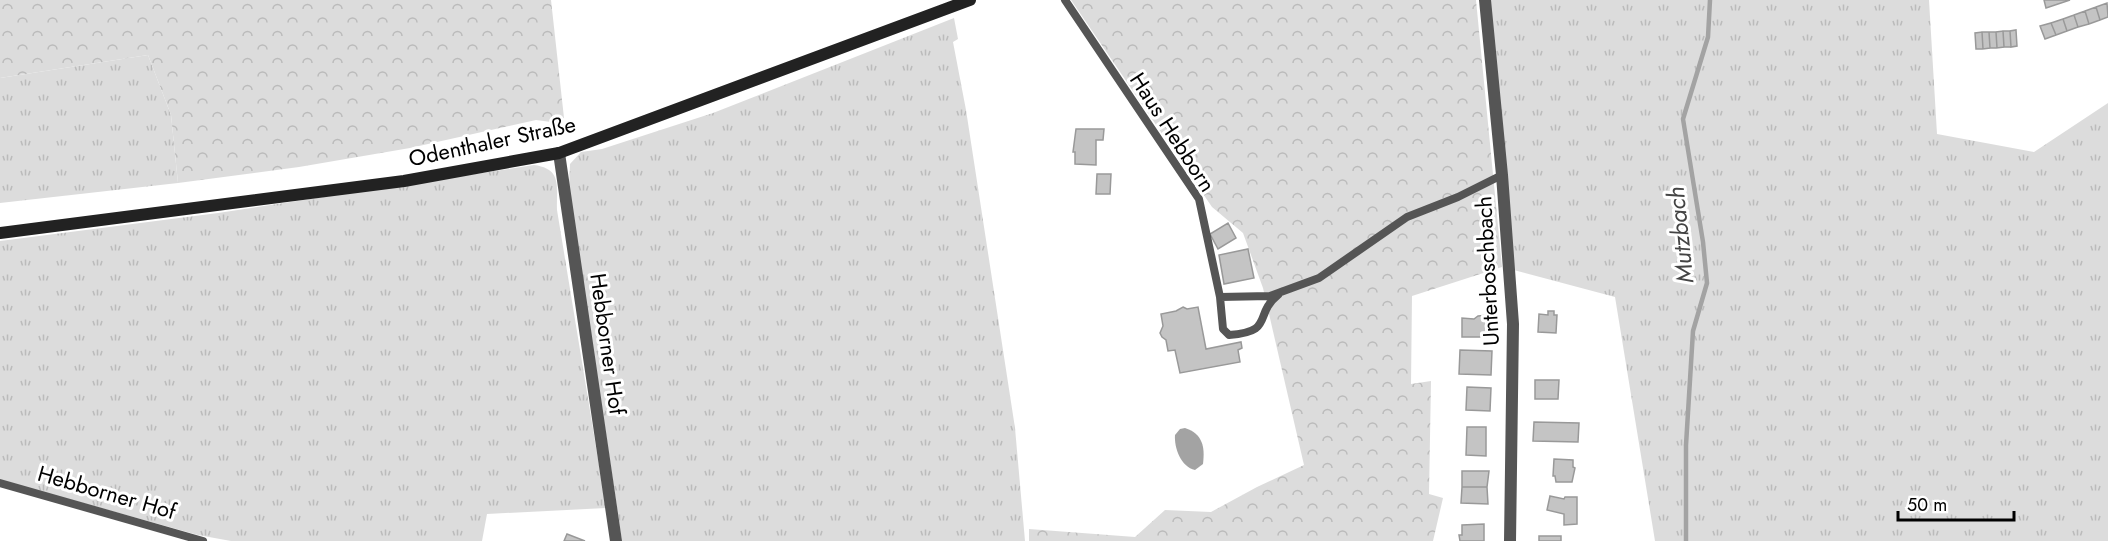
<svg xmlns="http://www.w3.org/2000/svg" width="2108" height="541" font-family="Jost,sans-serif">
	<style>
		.grass { fill: url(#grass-tufts) }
		.forest { fill: url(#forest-crowns) }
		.water { fill: #a3a3a3 }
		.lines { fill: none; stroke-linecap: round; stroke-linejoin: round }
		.stream { stroke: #a3a3a3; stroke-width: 4.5 }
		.building { fill: #c4c4c4; stroke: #999; stroke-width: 1.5 }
		.service { stroke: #555; stroke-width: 8 }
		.minor { stroke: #555; stroke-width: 12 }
		.secondary { stroke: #222; stroke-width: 12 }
		.labels { text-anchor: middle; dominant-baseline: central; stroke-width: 6; stroke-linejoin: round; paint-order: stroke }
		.street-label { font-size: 22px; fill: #000; stroke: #fff }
		.water-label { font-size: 24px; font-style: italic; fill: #444; stroke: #fff }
	</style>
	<defs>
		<pattern id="grass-tufts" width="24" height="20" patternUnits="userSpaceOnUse" patternTransform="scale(1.5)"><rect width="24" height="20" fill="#dcdcdc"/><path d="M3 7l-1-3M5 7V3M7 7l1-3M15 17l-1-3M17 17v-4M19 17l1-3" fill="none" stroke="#bbb"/></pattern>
		<pattern id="forest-crowns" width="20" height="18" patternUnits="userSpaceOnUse" patternTransform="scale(1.5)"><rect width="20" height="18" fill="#dcdcdc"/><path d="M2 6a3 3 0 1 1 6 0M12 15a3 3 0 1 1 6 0" fill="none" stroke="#bbb"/></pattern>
	</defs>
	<rect width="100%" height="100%" fill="#fff"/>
	<path class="grass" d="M1488,0H1929L1937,134L2034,152L2108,103V541H1655L1615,297L1506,268Z
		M954,18L958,39L953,42L966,110L1015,428L1025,541H622L569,188L570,164L581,152L602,149L713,113Z
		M148,55L171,115L178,183L0,203V78Z
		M534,165C563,169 556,187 557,210L606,508L487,514L482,541H231L198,535L0,480V241L218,213Z"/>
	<path class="forest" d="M0,0H551L564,118L551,122L536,120L410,148L299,167L178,183L171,115L148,55L0,78Z
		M1071,0H1476L1502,267L1412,296L1411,384L1431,381L1429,494L1443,498L1433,541H1029V529L1135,537L1165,510L1211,512L1257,487L1304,465L1263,288L1243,233L1212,207Z"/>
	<path class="water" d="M1185,428C1203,434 1205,447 1203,464L1195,470C1181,467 1174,448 1175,435L1180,429Z"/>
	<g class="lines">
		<path class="stream" d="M1686,541V445L1693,331L1707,283L1703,242L1683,119L1708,37L1710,0"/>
	</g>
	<path class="building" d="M2044,0H2070L2046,8Z
		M2107,3L2108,17L2100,20L2096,7Z
		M2096,7L2100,20L2089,24L2085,11Z
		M2085,11L2089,24L2078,27L2074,15Z
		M2074,15L2078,27L2067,31L2063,19Z
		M2063,19L2067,31L2056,35L2051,23Z
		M2051,23L2056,35L2045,39L2040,26Z
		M2016,30L2017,46L2011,47L2010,31Z
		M2003,31H2010L2011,47H2004Z
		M2003,31L2004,47L1997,48L1996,32Z
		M1982,32L1983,49H1976L1975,33Z
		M1982,32H1989L1990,48L1983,49Z
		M1989,32H1996L1997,48H1990Z
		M1076,129H1104L1103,140H1096V165L1075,164V152H1073Z
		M1097,174H1111L1110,194H1096Z
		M1228,223L1236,238L1218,249L1210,234Z
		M1248,249L1254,278L1224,284L1219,255Z
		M1183,307L1187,309L1198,307L1206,349L1241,342L1242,348L1238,350L1240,362L1180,373L1175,350L1168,351L1166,340L1162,337L1160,333L1163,326L1161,314L1176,311Z
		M1548,311H1554V315H1557L1556,333L1538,332L1539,314L1548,315Z
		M1489,315L1492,318V337H1462V318L1474,319L1478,316Z
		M1460,350L1492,351L1491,375L1459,374Z
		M1535,380H1559L1558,399H1535Z
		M1467,387L1491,388L1490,411L1466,410Z
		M1534,422L1579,423L1578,442L1533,441Z
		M1467,427H1486V456L1466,455Z
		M1554,459L1573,460V467L1575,468L1572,482H1556L1555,476H1553Z
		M1462,471H1489L1487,487H1462Z
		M1462,487H1487L1488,504L1461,503Z
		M1550,496L1564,499L1565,497H1577V524L1564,525V514L1547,510Z
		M1484,524V541H1460L1459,535H1462V525Z
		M567,534L585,541H564Z
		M1539,536H1561V541H1539Z"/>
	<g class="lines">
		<path class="service" d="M1065,0L1199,199L1220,297L1270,296L1319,278L1407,217L1458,197L1502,175
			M1220,297L1223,329L1229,335C1275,332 1253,315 1278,295
			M0,483L203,541"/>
		<path class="minor" d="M1485,0L1502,175L1513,324L1510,541
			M559,153L616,541"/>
		<path class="secondary" d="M0,233L404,181L559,153L970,0"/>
	</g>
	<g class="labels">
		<g class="street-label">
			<text transform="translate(1173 132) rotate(57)">Haus Hebborn</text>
			<text transform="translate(492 141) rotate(-12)">Odenthaler Straße</text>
			<text transform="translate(1487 271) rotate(-93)">Unterboschbach</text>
			<text transform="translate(608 344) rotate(82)">Hebborner Hof</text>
			<text transform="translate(107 492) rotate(16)">Hebborner Hof</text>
		</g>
		<g class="water-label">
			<text transform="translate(1680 235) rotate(-96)">Mutzbach</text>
		</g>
	</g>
	<path d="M1898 511v9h116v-9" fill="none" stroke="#000000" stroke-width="3"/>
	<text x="1907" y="511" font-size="18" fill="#000000" stroke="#ffffff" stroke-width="4.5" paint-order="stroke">50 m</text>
</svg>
